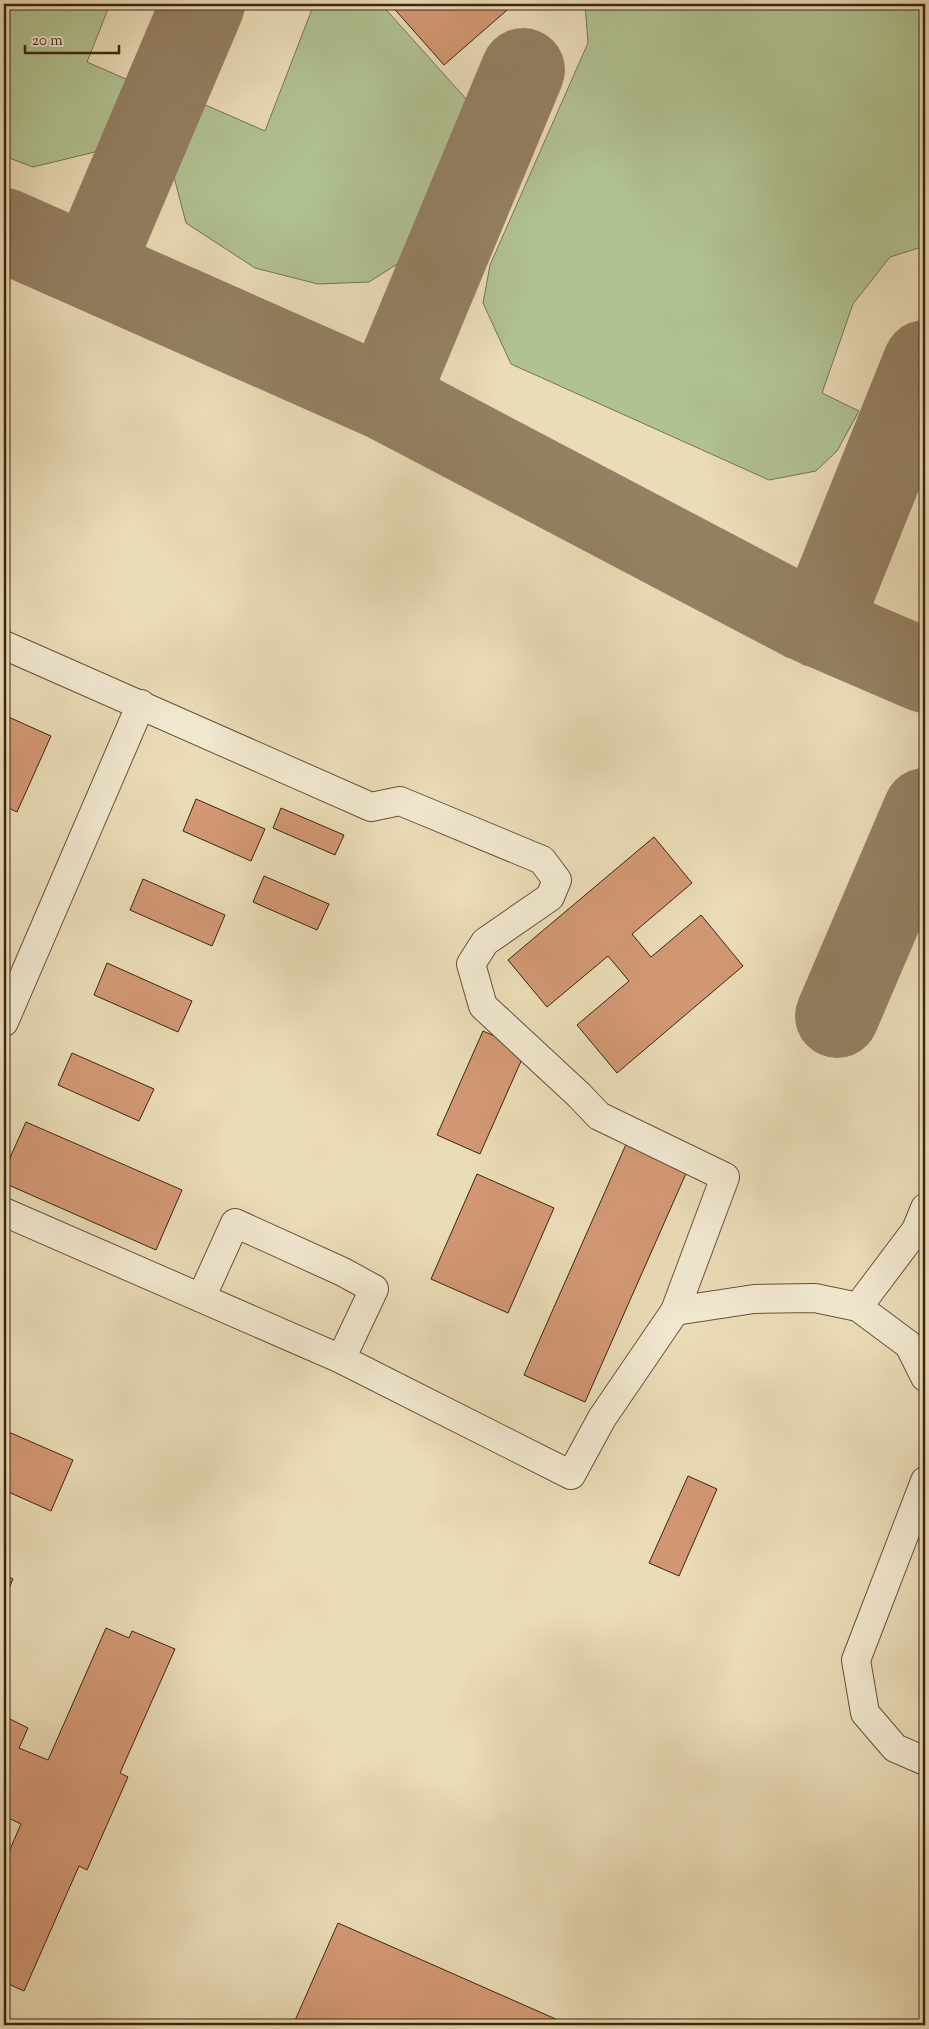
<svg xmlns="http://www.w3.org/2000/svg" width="929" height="2029" font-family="'Sorts Mill Goudy',serif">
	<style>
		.green { fill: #b1c292; stroke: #777450 }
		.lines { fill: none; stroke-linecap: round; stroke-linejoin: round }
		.taxiway { stroke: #948063; stroke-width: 84 }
		.building { fill: #d29874; stroke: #3d250f }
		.minor-casing { stroke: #685339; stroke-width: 30 }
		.minor { stroke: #f1e8d0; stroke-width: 28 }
	</style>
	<rect width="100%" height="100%" fill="#eadcb7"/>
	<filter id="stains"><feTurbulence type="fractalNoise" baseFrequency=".004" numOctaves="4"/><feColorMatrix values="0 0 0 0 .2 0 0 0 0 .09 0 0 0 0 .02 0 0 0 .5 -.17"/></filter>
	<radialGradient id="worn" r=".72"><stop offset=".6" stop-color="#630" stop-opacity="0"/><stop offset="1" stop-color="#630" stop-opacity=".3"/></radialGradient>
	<path class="green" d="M4,4H110L87,62L135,83L99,151L33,167L4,156Z
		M314,4H381L476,110L416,252L369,282L318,284L255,268L186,223L173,173L201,103L265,131Z
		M585,4H925V246L890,257L853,304L822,393L859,411L837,451L816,471L769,480L511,364L483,303L490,265L588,43Z"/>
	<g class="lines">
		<path class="taxiway" d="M4,230L386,399L804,619L925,671
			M91,268L203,4
			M386,399L523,70
			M819,626L925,362
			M837,1016L925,810"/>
	</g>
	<path class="building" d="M390,4H514L444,65Z
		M4,715L51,736L17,812L4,806Z
		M196,799L265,829L251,861L183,831Z
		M281,808L344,835L335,855L273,828Z
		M654,837L692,883L632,934L651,957L701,915L743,966L617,1073L577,1025L629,981L608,956L547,1007L508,960Z
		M264,876L329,904L317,930L253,902Z
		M143,879L225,915L212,946L130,910Z
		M107,963L192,1001L178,1032L94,995Z
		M483,1031L526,1050L480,1154L437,1135Z
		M72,1053L154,1089L139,1121L58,1085Z
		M26,1122L182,1190L156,1250L4,1183V1171Z
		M627,1142L688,1169L585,1402L524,1375Z
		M477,1174L554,1208L508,1313L431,1279Z
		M4,1430L73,1460L51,1511L4,1490Z
		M688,1476L717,1489L679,1576L649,1563Z
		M4,1575L13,1579L4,1600Z
		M106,1628L129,1638L132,1631L175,1649L120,1773L128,1777L87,1870L79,1866L24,1991L4,1982V1863L21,1824L4,1816V1716L28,1728L19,1748L48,1760Z
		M338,1923L567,2024V2025H293Z"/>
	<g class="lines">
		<defs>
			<path id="minor" d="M4,645L371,807L400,801L542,860L557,880L550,897L485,942L471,964L483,1006L579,1095L599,1116L725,1177L675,1311L602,1418L571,1475L341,1359L374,1289L343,1272L235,1223L201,1298
				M4,1022L141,704
				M4,1212L341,1359
				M858,1307L916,1230L925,1208
				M675,1311L754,1299L815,1298L858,1307L909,1345L925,1377
				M925,1481L856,1660L865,1713L895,1748L925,1761"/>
		</defs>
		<use href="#minor" class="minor-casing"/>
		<use href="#minor" class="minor"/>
	</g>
	<rect width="929" height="2029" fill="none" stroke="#eadcb7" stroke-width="20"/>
	<rect x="5" y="5" width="919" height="2019" fill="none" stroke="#3d250f" stroke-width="2.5"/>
	<rect x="10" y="10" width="909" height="2009" fill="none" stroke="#3d250f"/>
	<path d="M25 45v8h94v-8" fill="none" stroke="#3d250f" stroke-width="2.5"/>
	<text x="32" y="45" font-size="15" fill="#3d250f" stroke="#f1e8d0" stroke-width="4" paint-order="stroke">20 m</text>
	<rect width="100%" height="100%" filter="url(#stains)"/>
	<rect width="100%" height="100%" fill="url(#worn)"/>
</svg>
